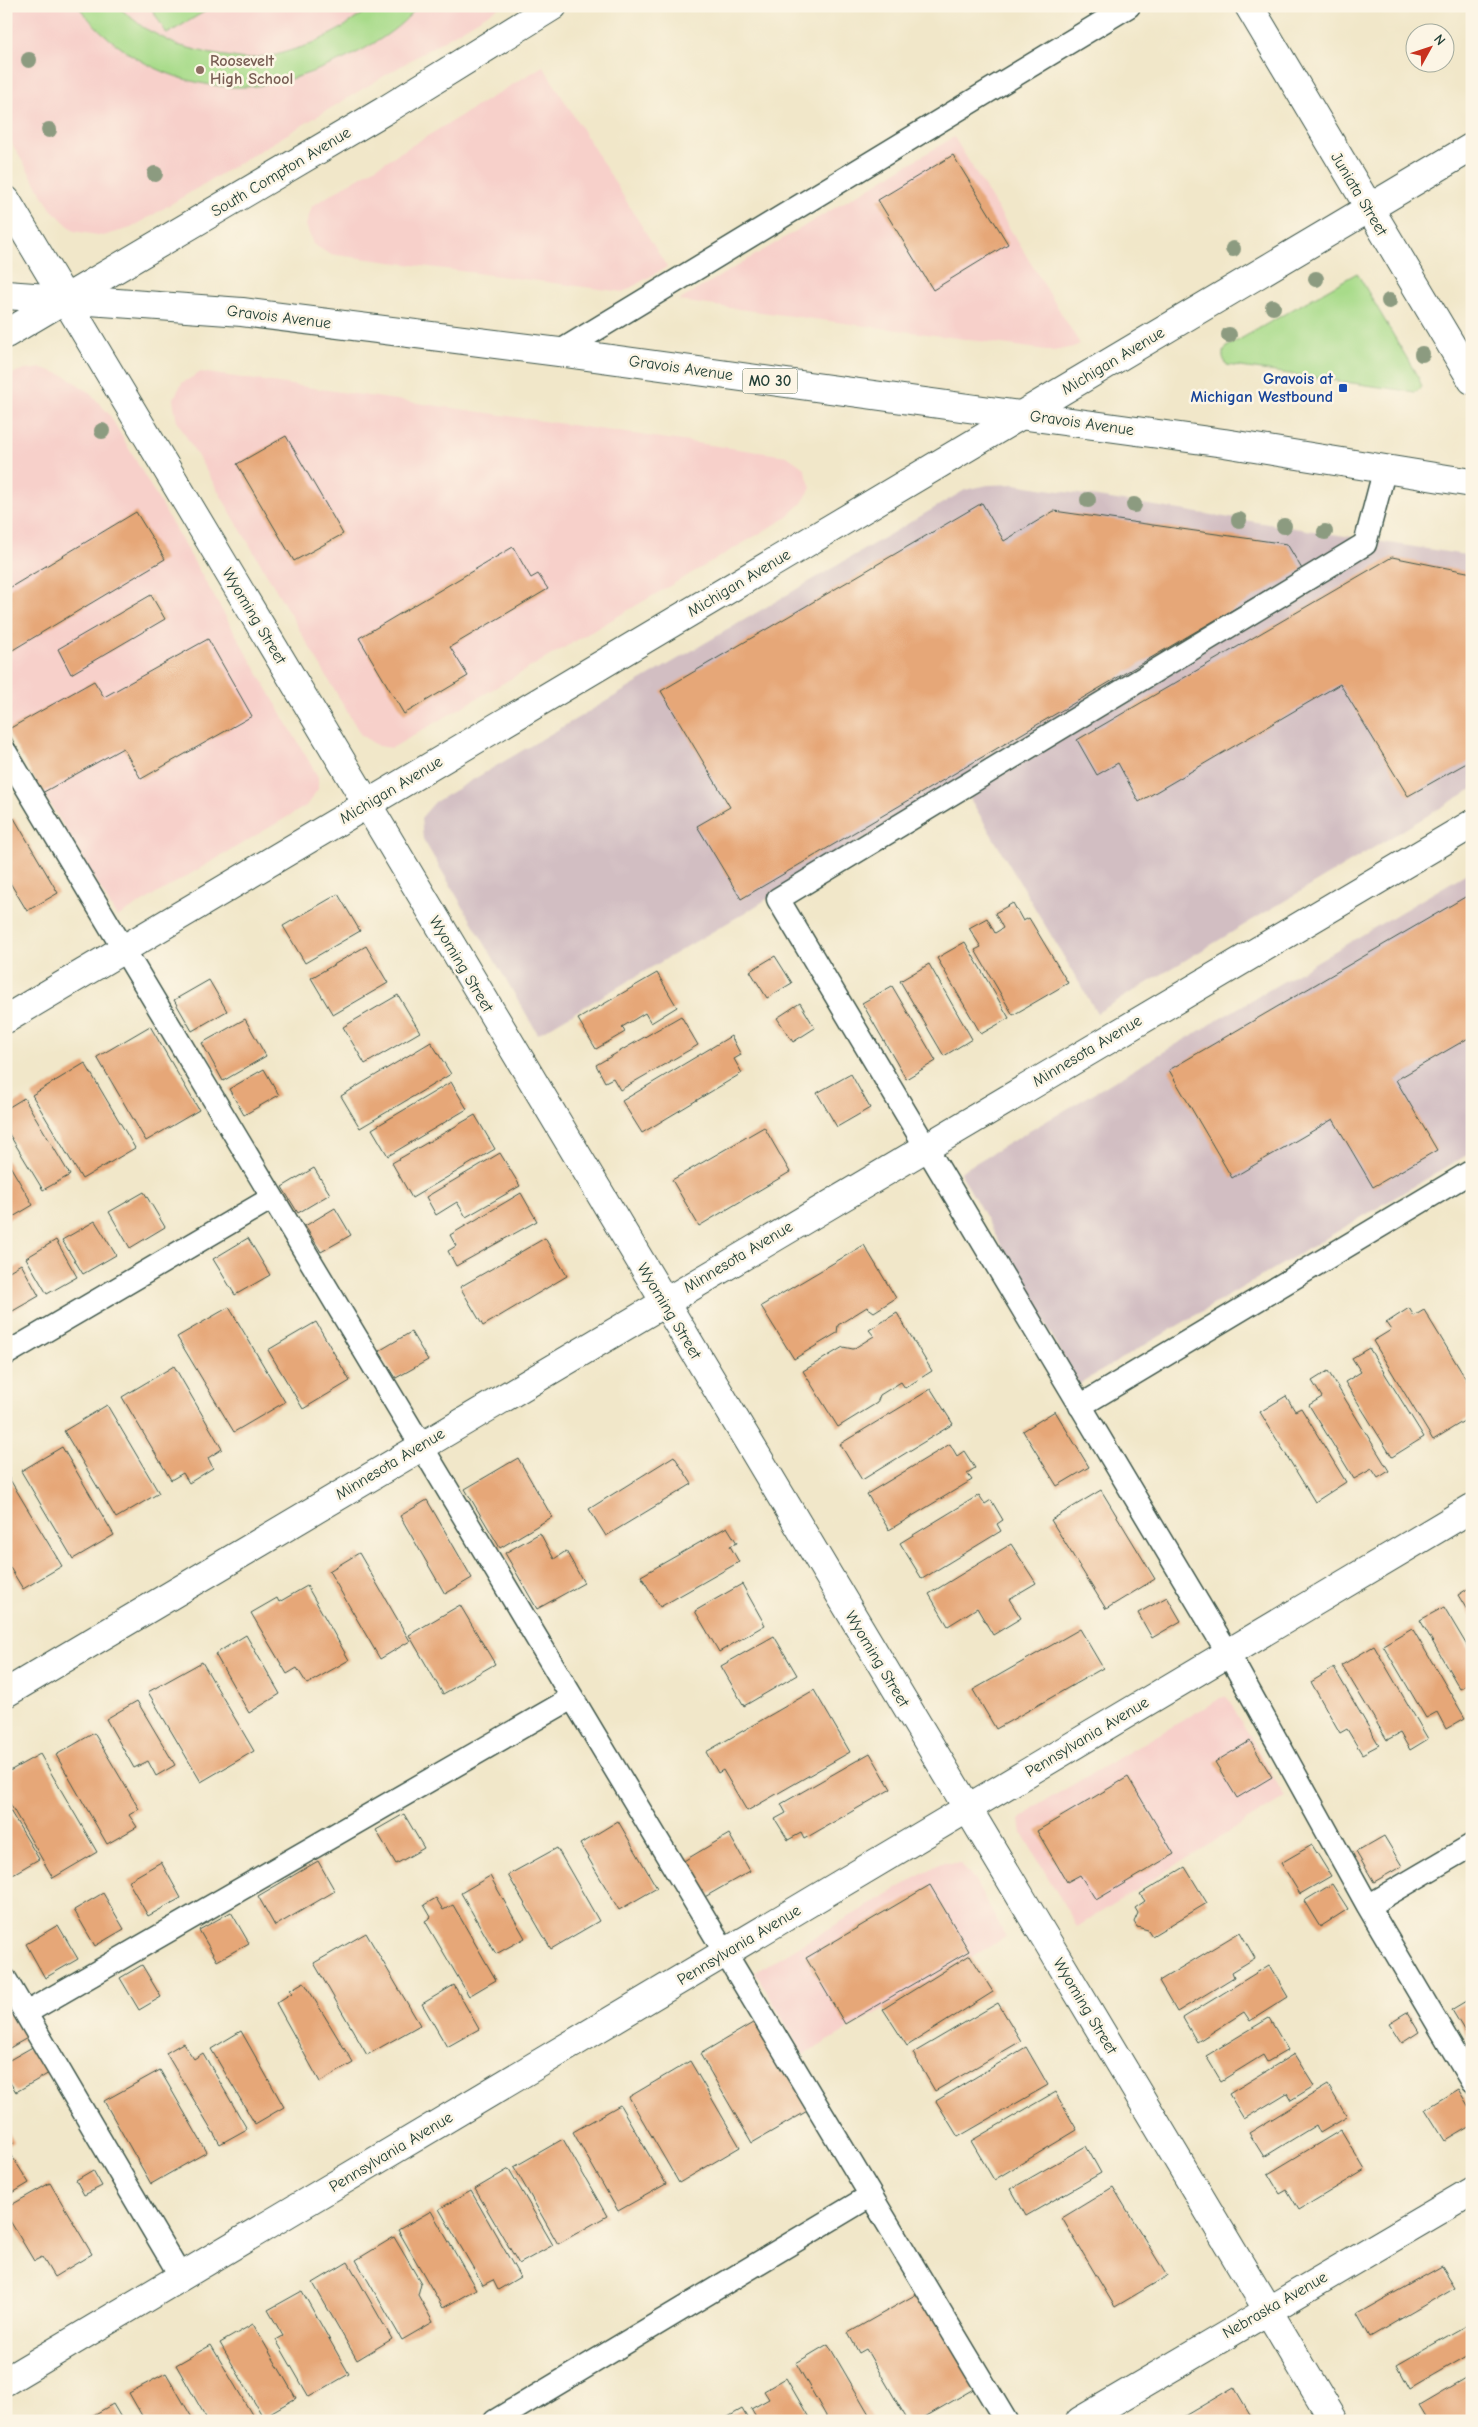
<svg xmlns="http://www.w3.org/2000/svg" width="1478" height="2427" font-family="'Comic Neue',sans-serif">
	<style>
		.built { fill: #f7d0ca }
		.industrial { fill: #d2bec2 }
		.green { fill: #a8db8a; stroke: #648c5f }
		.building { fill: #e6a778 }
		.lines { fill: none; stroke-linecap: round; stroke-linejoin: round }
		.service-casing { stroke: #3e564a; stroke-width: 25 }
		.minor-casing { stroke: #3e564a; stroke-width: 30 }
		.tertiary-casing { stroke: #3e564a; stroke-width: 30 }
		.secondary-casing { stroke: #3e564a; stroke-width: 30 }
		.primary-casing { stroke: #3e564a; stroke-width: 30 }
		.service { stroke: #fff; stroke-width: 22 }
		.minor { stroke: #fff; stroke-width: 28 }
		.tertiary { stroke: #fff; stroke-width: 28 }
		.secondary { stroke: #fff; stroke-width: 28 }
		.primary { stroke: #fff; stroke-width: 28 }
		.tree { fill: #8c9b80 }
		.education-dot { fill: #8d6e63; stroke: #fcf5e5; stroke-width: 2 }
		.transit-dot { fill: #1a4fb4; stroke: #fcf5e5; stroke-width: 2 }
		.labels { text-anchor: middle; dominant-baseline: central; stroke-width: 5; stroke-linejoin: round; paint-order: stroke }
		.shield { fill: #fcf5e5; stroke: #617469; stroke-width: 1 }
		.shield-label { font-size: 15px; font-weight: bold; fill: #1f3d34 }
		.education-label { font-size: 16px; font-weight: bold; fill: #785e54; stroke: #fcf5e5; text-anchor: start }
		.street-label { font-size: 16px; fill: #1f3d34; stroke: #fcf5e5 }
		.transit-label { font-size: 16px; font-weight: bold; fill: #164399; stroke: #fcf5e5; text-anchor: end }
	</style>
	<rect width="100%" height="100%" fill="#fcf5e5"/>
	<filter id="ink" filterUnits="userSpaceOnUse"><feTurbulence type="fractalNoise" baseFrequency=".02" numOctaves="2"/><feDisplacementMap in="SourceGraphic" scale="10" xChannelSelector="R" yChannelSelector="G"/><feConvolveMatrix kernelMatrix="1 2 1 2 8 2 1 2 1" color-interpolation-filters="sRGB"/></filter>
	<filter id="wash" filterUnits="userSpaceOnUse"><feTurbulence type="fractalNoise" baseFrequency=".0096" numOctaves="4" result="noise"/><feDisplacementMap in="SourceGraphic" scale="20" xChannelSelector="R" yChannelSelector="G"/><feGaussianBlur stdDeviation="1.12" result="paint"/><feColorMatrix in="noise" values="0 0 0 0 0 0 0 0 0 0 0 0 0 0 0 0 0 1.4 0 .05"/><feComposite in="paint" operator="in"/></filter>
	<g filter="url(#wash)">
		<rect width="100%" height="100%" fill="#f1e7c9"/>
		<path class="built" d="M6,6H501L131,228L103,236L74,231L51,209L6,134Z
			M543,66L667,267L623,292L329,254L313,244L306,225L312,206Z
			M954,137L1080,344L1073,347L1054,351L678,301Z
			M42,368L66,376L90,393L109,414L318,777V789L306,806L117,917L6,729V378L18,371Z
			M201,372L787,456L804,468L811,488L802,503L786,518L392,748L378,746L361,735L177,421L173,400L182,383Z
			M1226,1695L1285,1797L1077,1927L1022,1833L1020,1820L1033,1808Z
			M941,1863H960L974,1880L1006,1937L804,2055L755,1972Z"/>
		<path class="industrial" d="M1015,484L1472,556V789L1097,1013L959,780L751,909L538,1034L423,839L421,818L435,802L965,490L988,485Z
			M1472,870V1152L1079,1384L960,1172Z"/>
		<path class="green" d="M78,6H117L144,28L177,45L212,54L245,59L276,55L312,44L342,28L374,6H417C403,28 368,48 344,59C310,74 269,89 231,87C171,84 115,54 78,6Z
			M150,6H214L167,34Z
			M1357,273L1419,379L1422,387L1415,392L1227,365L1223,358V352L1228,346Z"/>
		<g id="blocks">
			<path class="building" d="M953,155L1008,244L933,290L878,200Z
				M286,436L343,534L294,561L237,464Z
				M982,503L1004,541L1054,511L1287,544L1302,569L741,899L697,826L730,807L661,691Z
				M136,512L165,559L6,654V590Z
				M513,547L531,578L538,574L548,589L450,647L468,676L404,714L359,638Z
				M1392,557L1472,573V760L1408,796L1340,684L1139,802L1118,763L1097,775L1077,740Z
				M151,595L165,619L71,674L58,649Z
				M208,639L252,716L141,779L123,748L42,793L7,730L94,681L104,697Z
				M14,818L58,893L27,911L6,876V823Z
				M1472,893V1036L1396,1080L1437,1150L1373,1187L1333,1119L1232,1178L1169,1070Z
				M338,894L360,931L305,963L283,926Z
				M1013,903L1023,921L1029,918L1068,983L1013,1015L975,950L981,947L969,928L987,918L995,933L1003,928L995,913Z
				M965,942L1009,1018L981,1034L937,958Z
				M366,946L388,983L333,1015L311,978Z
				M775,956L792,983L767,998L750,971Z
				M929,964L972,1039L944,1056L900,981Z
				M657,973L677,1007L651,1023L645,1013L622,1027L625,1032L596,1049L578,1019Z
				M209,980L227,1011L192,1031L174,1000Z
				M892,986L936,1061L906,1079L862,1003Z
				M398,995L420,1032L365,1064L343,1027Z
				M800,1003L815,1028L793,1042L777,1018Z
				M681,1016L698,1045L620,1090L613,1078L605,1082L596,1065Z
				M245,1019L266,1056L223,1081L202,1043Z
				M150,1026L199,1110L146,1141L97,1057Z
				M731,1036L741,1055L734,1059L742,1073L642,1133L622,1101Z
				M431,1042L451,1074L360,1128L341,1096Z
				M85,1063L135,1148L82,1179L32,1095Z
				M264,1069L279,1095L244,1115L229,1089Z
				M851,1074L870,1108L837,1127L817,1093Z
				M451,1082L467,1109L388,1156L372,1129Z
				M24,1098L70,1175L43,1190L6,1129V1109Z
				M475,1115L495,1149L412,1198L392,1163Z
				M764,1127L790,1172L699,1226L672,1180Z
				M500,1153L520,1186L466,1217L457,1202L436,1215L426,1197Z
				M6,1159L33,1205L6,1221Z
				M314,1168L330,1194L298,1213L282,1187Z
				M144,1192L165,1227L130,1248L109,1212Z
				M521,1193L537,1221L456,1266L448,1251L456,1246L450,1235Z
				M335,1208L351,1235L321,1252L305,1226Z
				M95,1221L116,1255L83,1274L62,1240Z
				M248,1238L270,1275L235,1295L213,1259Z
				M545,1238L567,1276L483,1326L460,1287Z
				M56,1240L77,1277L47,1294L26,1258Z
				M864,1245L896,1298L874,1312L867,1307L838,1325L837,1333L794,1359L761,1306Z
				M21,1264L39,1296L11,1312L6,1305V1273Z
				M229,1307L285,1402L234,1432L177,1337Z
				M1409,1308L1414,1316L1424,1310L1472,1389V1416L1433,1440L1373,1341L1391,1330L1386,1323Z
				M897,1313L932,1371L905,1388L901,1382L880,1395L877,1403L838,1427L803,1371L843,1347L853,1349L874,1336L869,1330Z
				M316,1322L350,1381L303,1409L268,1350Z
				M411,1332L428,1360L396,1378L379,1351Z
				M1369,1348L1424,1437L1392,1457L1345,1382L1361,1372L1352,1358Z
				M174,1366L222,1449L208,1458L213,1468L189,1483L183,1473L171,1480L122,1397Z
				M1328,1371L1389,1471L1378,1478L1372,1469L1354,1479L1309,1405L1322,1397L1312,1381Z
				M931,1389L953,1424L862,1480L840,1444Z
				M1286,1396L1295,1411L1301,1408L1346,1482L1315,1502L1260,1412Z
				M107,1405L159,1493L116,1518L64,1431Z
				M1055,1411L1089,1467L1057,1486L1023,1431Z
				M950,1444L957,1456L964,1451L975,1468L967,1473L972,1480L889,1530L867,1494Z
				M62,1447L114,1535L73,1559L21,1471Z
				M674,1456L692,1484L606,1536L589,1509Z
				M518,1458L552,1517L500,1548L465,1489Z
				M9,1478L62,1566L23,1589L6,1561V1480Z
				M1101,1490L1155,1579L1106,1609L1051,1520Z
				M979,1495L985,1504L991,1500L1003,1520L997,1524L1001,1531L922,1579L900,1543Z
				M427,1500L472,1578L445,1594L400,1516Z
				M727,1527L737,1543L730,1546L739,1562L660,1607L641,1576Z
				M540,1533L554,1559L566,1551L584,1583L537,1609L505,1553Z
				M1011,1544L1036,1583L1009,1599L1021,1618L993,1635L977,1608L948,1626L929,1594Z
				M359,1553L410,1641L380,1659L329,1571Z
				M742,1584L765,1625L719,1652L695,1611Z
				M307,1586L349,1660L307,1684L297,1668L287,1674L251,1613L277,1598L279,1602Z
				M1472,1586V1618L1458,1595Z
				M1167,1597L1181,1621L1152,1638L1138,1613Z
				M460,1605L495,1664L443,1694L409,1635Z
				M1444,1607L1472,1654V1682L1460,1689L1420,1620Z
				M1412,1628L1465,1718L1446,1729L1437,1712L1426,1718L1383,1645Z
				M1080,1629L1103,1668L996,1729L973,1690Z
				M246,1635L280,1694L249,1713L215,1654Z
				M774,1636L797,1675L744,1706L721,1666Z
				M1374,1646L1428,1739L1410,1750L1400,1733L1387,1740L1342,1665Z
				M202,1662L254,1751L201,1782L148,1692Z
				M1334,1668L1379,1745L1362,1754L1347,1729L1340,1733L1311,1682Z
				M814,1690L850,1752L747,1811L723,1770L718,1773L706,1752Z
				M137,1701L175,1765L156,1776L148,1761L134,1768L106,1719Z
				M94,1733L139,1809L129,1815L137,1827L107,1844L56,1755Z
				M1250,1741L1272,1777L1237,1798L1215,1762Z
				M870,1753L891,1789L804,1839L801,1833L788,1840L775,1819L786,1813L781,1804Z
				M40,1754L97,1852L53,1878L6,1797V1773Z
				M1128,1777L1174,1854L1096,1900L1080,1875L1067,1882L1037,1831Z
				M6,1804L39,1859L6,1878Z
				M404,1814L424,1848L396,1864L376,1830Z
				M618,1821L657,1888L619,1910L580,1844Z
				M729,1834L750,1871L703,1898L682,1862Z
				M1384,1836L1402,1866L1374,1882L1356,1852Z
				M1312,1845L1331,1876L1300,1894L1281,1863Z
				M557,1848L599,1921L551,1949L508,1875Z
				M318,1861L335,1891L275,1926L258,1896Z
				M161,1862L181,1898L148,1916L128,1881Z
				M1185,1867L1207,1903L1152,1936L1148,1930L1137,1927L1134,1922L1138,1913L1135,1908L1145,1901L1140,1894Z
				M490,1876L525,1938L496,1954L461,1893Z
				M1332,1884L1348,1909L1320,1927L1304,1901Z
				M930,1885L969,1951L845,2024L806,1958Z
				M103,1893L124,1929L95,1946L74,1910Z
				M436,1898L443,1910L453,1905L496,1980L469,1996L425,1921L431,1917L424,1905Z
				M231,1912L249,1943L217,1961L199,1930Z
				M58,1925L78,1959L45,1978L26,1944Z
				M1240,1932L1255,1958L1232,1972L1234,1977L1177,2012L1159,1981Z
				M366,1933L420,2025L367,2055L314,1963Z
				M970,1955L993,1992L907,2046L883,2009Z
				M142,1965L161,1997L139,2010L120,1978Z
				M1269,1965L1288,1997L1250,2021L1244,2012L1197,2042L1183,2018Z
				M304,1982L353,2063L320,2082L276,2003L292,1993L290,1990Z
				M454,1985L479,2029L447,2047L422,2004Z
				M1472,1998V2043L1452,2010Z
				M998,2003L1021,2041L935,2091L913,2053Z
				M12,2005L31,2036L6,2050V2009Z
				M1407,2012L1419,2032L1402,2043L1389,2023Z
				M1269,2018L1288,2050L1267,2062L1263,2055L1221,2081L1206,2056Z
				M758,2020L809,2110L752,2143L700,2054Z
				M241,2031L284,2107L255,2124L211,2049Z
				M183,2043L194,2059L203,2053L247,2129L220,2144L166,2053Z
				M36,2045L51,2072L16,2092L6,2076V2062Z
				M1026,2047L1048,2085L958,2137L936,2101Z
				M1294,2054L1314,2086L1291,2100L1287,2093L1244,2119L1229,2094Z
				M690,2061L740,2147L679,2183L629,2097Z
				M160,2070L207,2152L151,2184L104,2101Z
				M1328,2085L1347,2117L1320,2133L1316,2125L1264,2157L1249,2133Z
				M1458,2089L1472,2112V2125L1445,2141L1425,2109Z
				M1055,2092L1077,2130L994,2180L971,2141Z
				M620,2105L666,2184L618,2211L573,2132Z
				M6,2128L14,2142L6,2147Z
				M1341,2130L1365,2170L1299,2210L1287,2190L1280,2194L1268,2174Z
				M563,2139L607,2216L558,2244L514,2167Z
				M1086,2146L1101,2173L1026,2216L1011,2189Z
				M12,2156L29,2183L6,2197V2159Z
				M509,2169L553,2245L519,2264L475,2189Z
				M93,2170L102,2186L84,2195L76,2180Z
				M50,2183L92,2254L54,2277L42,2257L34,2261L6,2214V2208Z
				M1113,2187L1167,2276L1115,2307L1062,2218Z
				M471,2191L520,2277L498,2290L493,2280L483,2285L439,2209Z
				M431,2211L476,2289L443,2308L398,2230Z
				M394,2237L421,2283L418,2295L433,2322L402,2340L356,2260Z
				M348,2262L392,2339L357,2360L313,2283Z
				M1442,2266L1455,2287L1370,2337L1357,2314Z
				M302,2291L349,2374L309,2397L276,2340L283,2336L268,2310Z
				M922,2291L977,2387L918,2421H908L866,2349L859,2353L848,2333Z
				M1472,2322V2353L1410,2389L1397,2365Z
				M253,2324L296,2398L263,2417L220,2343Z
				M828,2344L873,2421H829L796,2363Z
				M211,2345L254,2418L249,2421H208L176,2365Z
				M166,2373L194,2421H145L129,2393Z
				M1472,2375V2421H1428L1419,2406Z
				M786,2378L811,2421H758L751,2409L769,2399L764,2391Z
				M1234,2387L1254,2421H1176Z
				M113,2404L123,2421H83Z
				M742,2409L749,2421H721Z"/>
		</g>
	</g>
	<g filter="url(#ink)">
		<use href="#blocks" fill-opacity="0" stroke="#3e564a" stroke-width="1"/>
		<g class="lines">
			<defs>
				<path id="service" d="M559,352L1129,6
					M1385,468L1365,544L778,899L1228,1653L1368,1906L1472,2082
					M6,753L1006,2421
					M6,1354L272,1198
					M1080,1406L1472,1171
					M1368,1906L1472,1845
					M6,1980L181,2277
					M26,2013L572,1698
					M495,2421L870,2196"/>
				<path id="minor" d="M1249,6L1472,380
					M6,200L1334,2421
					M6,1019L1472,147
					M6,1693L1472,824
					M6,2381L1472,1508
					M1080,2421L1472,2191"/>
				<path id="tertiary" d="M6,334L65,299"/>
				<path id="secondary" d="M65,299L384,111L553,6"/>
				<path id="primary" d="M6,295L242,312L559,352L1224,443L1472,483"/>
			</defs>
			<use href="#service" class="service-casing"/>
			<use href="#minor" class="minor-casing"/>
			<use href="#tertiary" class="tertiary-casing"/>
			<use href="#secondary" class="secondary-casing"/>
			<use href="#primary" class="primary-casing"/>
			<use href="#service" class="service"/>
			<use href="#minor" class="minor"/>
			<use href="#tertiary" class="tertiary"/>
			<use href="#secondary" class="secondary"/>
			<use href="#primary" class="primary"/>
		</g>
		<g class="tree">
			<circle cx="29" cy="60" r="8"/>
			<circle cx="49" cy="130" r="8"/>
			<circle cx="155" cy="174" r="8"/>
			<circle cx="1233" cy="249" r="8"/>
			<circle cx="1316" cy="279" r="8"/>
			<circle cx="1389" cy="301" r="8"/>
			<circle cx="1273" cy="307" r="8"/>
			<circle cx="1229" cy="335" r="8"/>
			<circle cx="1422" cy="354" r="8"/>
			<circle cx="102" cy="431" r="8"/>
			<circle cx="1088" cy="500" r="8"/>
			<circle cx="1134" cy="505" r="8"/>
			<circle cx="1239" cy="520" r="8"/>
			<circle cx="1284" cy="526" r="8"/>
			<circle cx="1325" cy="532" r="8"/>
		</g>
	</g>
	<circle class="education-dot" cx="200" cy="70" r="5"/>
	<rect class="transit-dot" x="1338" y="383" width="10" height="10" rx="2.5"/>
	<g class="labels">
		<rect class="shield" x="742.5" y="368.5" width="55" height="25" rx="4"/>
		<g class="shield-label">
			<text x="770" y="381">MO 30</text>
		</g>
		<g class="education-label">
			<text x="210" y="61">Roosevelt<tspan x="210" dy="18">High School</tspan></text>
		</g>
		<g class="street-label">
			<text transform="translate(281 172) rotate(-31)">South Compton Avenue</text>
			<text transform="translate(1359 194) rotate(59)">Juniata Street</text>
			<text transform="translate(279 317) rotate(7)">Gravois Avenue</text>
			<text transform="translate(1113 361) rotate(-31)">Michigan Avenue</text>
			<text transform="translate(681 368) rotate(8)">Gravois Avenue</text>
			<text transform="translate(1082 423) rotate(8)">Gravois Avenue</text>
			<text transform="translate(739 583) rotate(-31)">Michigan Avenue</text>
			<text transform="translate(254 616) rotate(59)">Wyoming Street</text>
			<text transform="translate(391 790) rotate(-31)">Michigan Avenue</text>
			<text transform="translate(461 964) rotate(59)">Wyoming Street</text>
			<text transform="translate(1087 1051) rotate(-31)">Minnesota Avenue</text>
			<text transform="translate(738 1257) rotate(-31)">Minnesota Avenue</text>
			<text transform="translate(669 1311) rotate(59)">Wyoming Street</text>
			<text transform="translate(390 1464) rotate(-31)">Minnesota Avenue</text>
			<text transform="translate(877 1659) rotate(59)">Wyoming Street</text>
			<text transform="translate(1087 1737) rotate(-31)">Pennsylvania Avenue</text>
			<text transform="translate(739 1945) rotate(-31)">Pennsylvania Avenue</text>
			<text transform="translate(1085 2006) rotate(59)">Wyoming Street</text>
			<text transform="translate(391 2152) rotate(-31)">Pennsylvania Avenue</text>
			<text transform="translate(1275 2305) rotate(-30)">Nebraska Avenue</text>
		</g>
		<g class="transit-label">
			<text x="1333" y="379">Gravois at<tspan x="1333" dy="18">Michigan Westbound</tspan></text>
		</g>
	</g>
	<rect width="1478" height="2427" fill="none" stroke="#fcf5e5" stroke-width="25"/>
	<g transform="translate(1430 48) rotate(50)"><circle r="24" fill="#fcf5e5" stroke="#a4ab9e"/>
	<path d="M0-4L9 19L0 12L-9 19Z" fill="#c8321e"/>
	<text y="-8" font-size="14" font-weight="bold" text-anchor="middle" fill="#1f3d34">N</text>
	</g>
</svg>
